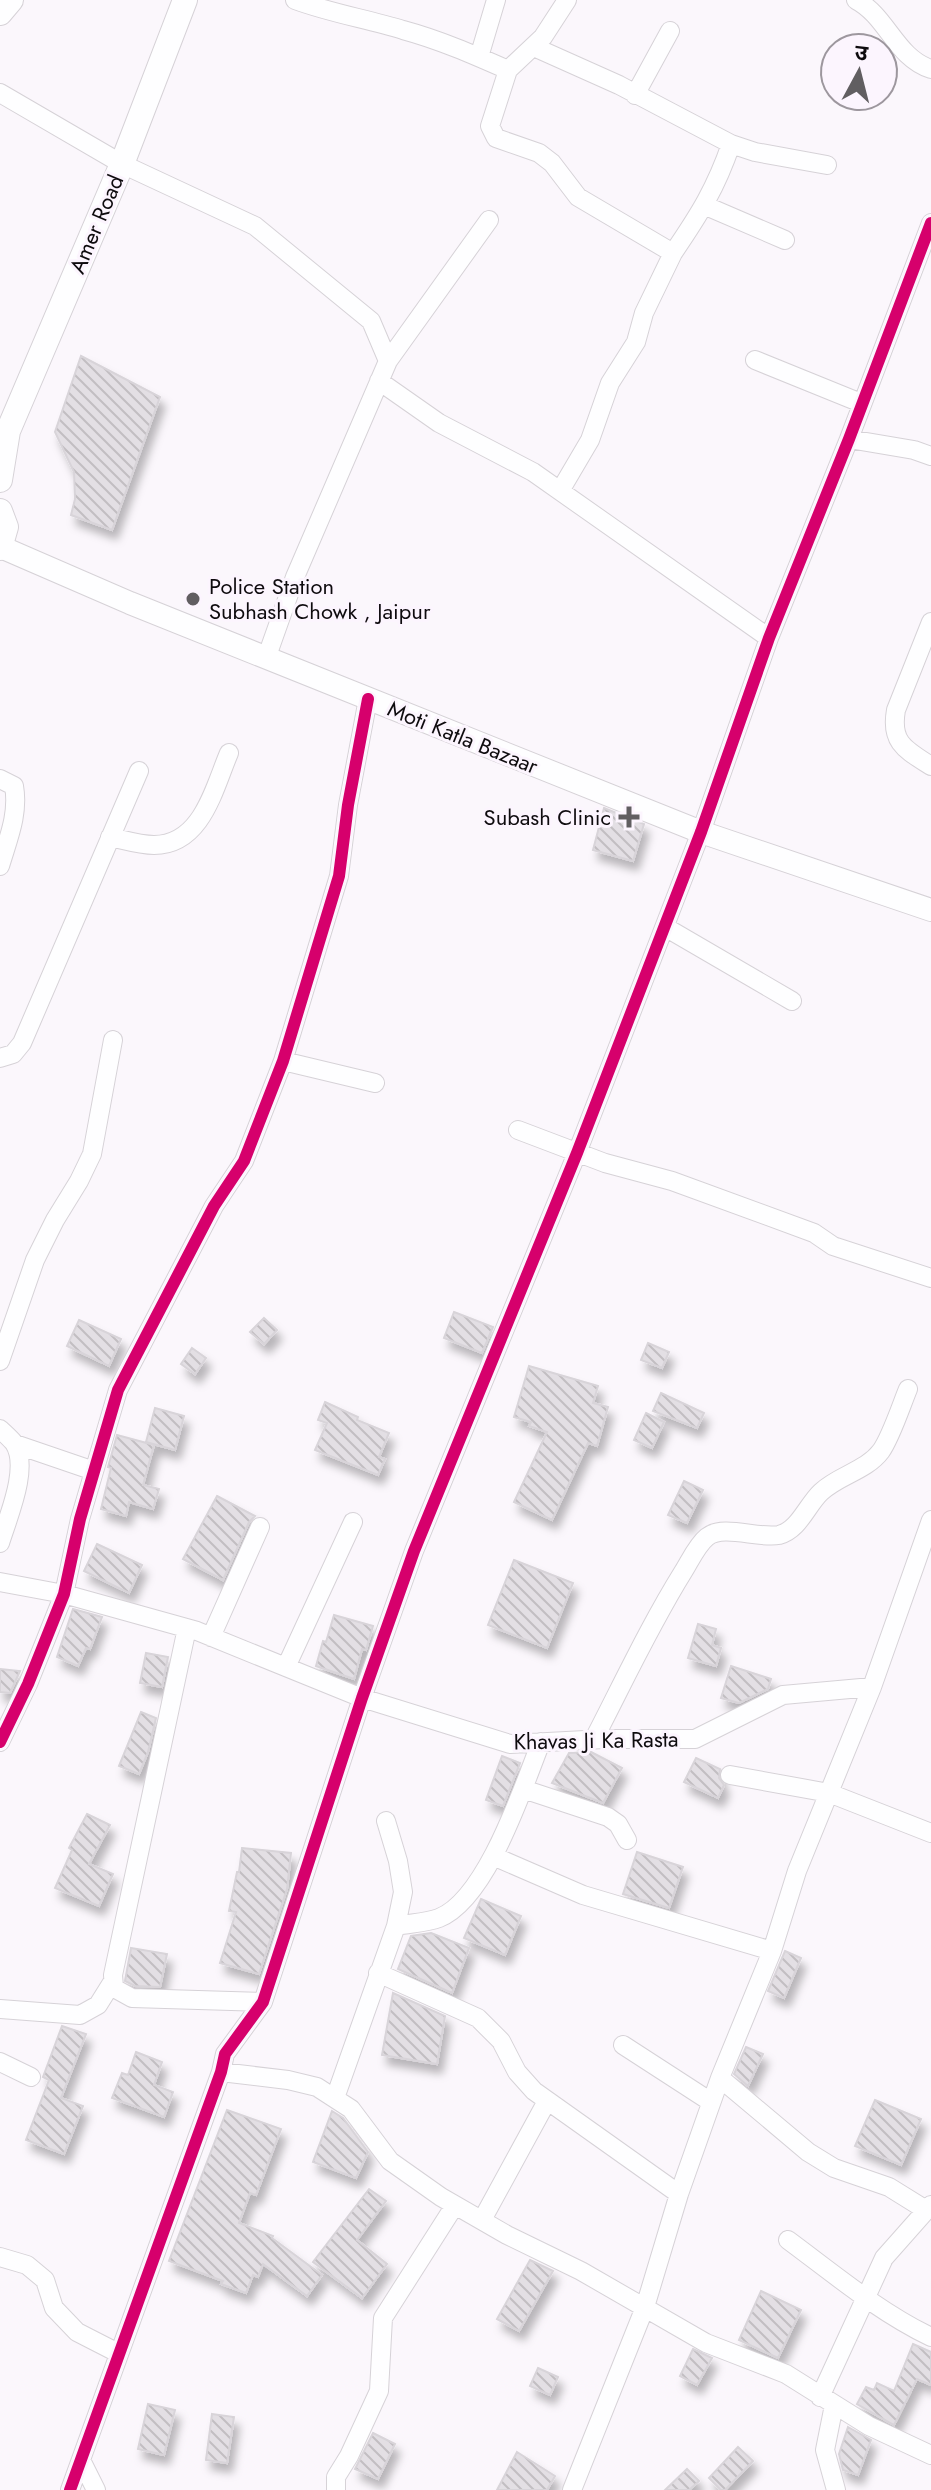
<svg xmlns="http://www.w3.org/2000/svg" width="931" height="2490" font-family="Jost,'Noto Sans Devanagari',sans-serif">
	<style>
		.building { fill: url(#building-back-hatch); stroke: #d8d4d9; stroke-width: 2; filter: url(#shadow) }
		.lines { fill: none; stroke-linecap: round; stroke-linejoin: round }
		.minor-casing { stroke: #d6d2d7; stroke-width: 20 }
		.tertiary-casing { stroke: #d6d2d7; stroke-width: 24 }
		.secondary-casing { stroke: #d6d2d7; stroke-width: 26 }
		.minor { stroke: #fefeff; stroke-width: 18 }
		.tertiary { stroke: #fefeff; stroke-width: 22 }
		.secondary { stroke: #fefeff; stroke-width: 24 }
		.cycleway-casing { stroke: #fcf5fe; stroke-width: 17 }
		.cycleway { stroke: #d6006c; stroke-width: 12 }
		.poi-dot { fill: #615e61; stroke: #fcf5fe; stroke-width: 3 }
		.labels { text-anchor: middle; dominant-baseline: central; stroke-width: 6; stroke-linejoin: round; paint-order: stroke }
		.street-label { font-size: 22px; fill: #0e0b0e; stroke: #fcf5fe }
		.poi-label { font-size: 22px; fill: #0e0b0e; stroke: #fcf5fe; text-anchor: start }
	</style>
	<defs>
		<pattern id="building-back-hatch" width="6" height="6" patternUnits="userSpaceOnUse" patternTransform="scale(2)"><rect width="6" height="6" fill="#e3dfe4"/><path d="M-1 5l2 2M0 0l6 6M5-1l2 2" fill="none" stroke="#c2bec2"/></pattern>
		<filter id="shadow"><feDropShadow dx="5" dy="9" stdDeviation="4" flood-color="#0004"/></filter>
	</defs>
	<rect width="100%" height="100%" fill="#fbf7fc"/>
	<path class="building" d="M81,356L160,397L112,530L71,515L75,499L74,472L55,432Z
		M604,808L644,824L633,861L593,850Z
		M454,1312L493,1327L482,1353L444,1338Z
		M264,1318L277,1330L264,1344L250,1332Z
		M79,1320L121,1339L109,1366L67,1346Z
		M648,1343L669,1352L662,1368L641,1360Z
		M192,1348L206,1358L195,1374L181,1364Z
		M529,1366L598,1386L593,1403L608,1407L597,1446L588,1443L552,1520L514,1502L547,1432L529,1426L531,1422L514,1417Z
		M661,1393L704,1413L697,1428L653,1411Z
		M325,1402L358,1417L357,1420L389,1433L379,1457L385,1459L378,1475L315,1450L327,1423L318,1420Z
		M155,1408L184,1416L175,1450L146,1442Z
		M646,1413L664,1422L652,1448L634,1440Z
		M117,1435L154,1445L143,1485L159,1489L153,1509L129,1502L126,1516L101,1509L111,1468L108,1467Z
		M684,1481L703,1490L687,1523L668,1515Z
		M217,1496L255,1516L249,1522L223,1580L183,1559Z
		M97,1544L142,1565L129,1593L84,1571Z
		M514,1560L573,1583L547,1648L488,1625Z
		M73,1609L102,1617L90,1649L86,1648L78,1666L57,1657Z
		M334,1615L373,1626L366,1650L362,1649L354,1679L316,1666L323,1641L326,1642Z
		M698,1624L716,1629L712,1645L721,1648L716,1666L688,1658Z
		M146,1653L168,1657L162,1687L140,1683Z
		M731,1666L771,1679L768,1689L739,1703L721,1698Z
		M0,1669L20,1671L10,1693L0,1692Z
		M141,1712L156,1718L148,1752L139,1774L119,1766Z
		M591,1752L622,1768L603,1803L552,1783L569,1753Z
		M502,1756L520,1763L503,1806L486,1800Z
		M696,1758L720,1769L719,1778L724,1785L718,1798L684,1782Z
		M87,1814L110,1825L89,1864L113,1874L99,1906L55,1888L72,1850L69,1848Z
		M242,1848L291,1853L287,1889L259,1974L220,1963L236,1912L229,1911L237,1872H239Z
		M637,1852L683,1867L669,1908L623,1894Z
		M481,1899L521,1916L505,1955L464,1938Z
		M431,1933L469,1948L452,1993L398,1969L411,1936Z
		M131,1948L167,1954L160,1987L135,1986L125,1981Z
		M785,1951L801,1958L784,1998L768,1991Z
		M393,1993L445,2016L437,2064L382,2055Z
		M62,2026L86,2034L61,2098L83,2106L64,2154L26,2140L49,2080L43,2077Z
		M746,2047L763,2054L748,2086L734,2074Z
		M136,2052L162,2062L154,2085L173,2092L164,2117L112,2098L122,2073L128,2075Z
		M875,2100L921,2119L901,2165L855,2146Z
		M227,2110L281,2129L256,2195L250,2193L239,2223L273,2236L272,2238L322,2275L307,2296L263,2264L258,2277L253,2275L246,2293L221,2284L223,2281L169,2261Z
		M332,2111L343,2118L368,2152L356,2178L313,2162Z
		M369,2189L386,2201L357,2240L387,2264L362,2298L313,2262Z
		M530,2260L553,2271L519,2331L497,2319Z
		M761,2291L801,2310L778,2358L739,2340Z
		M913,2344L931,2352V2385L917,2379L894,2425L857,2404L866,2387L874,2390L877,2383L894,2391Z
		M693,2349L712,2358L697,2385L680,2376Z
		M538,2368L558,2377L550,2395L530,2386Z
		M148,2404L175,2410L164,2455L138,2449Z
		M212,2414L234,2417L227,2463L206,2460Z
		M848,2427L871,2440L858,2475L843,2470L839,2454Z
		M373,2433L395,2444L378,2479L355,2469Z
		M738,2447L753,2461L725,2490H721L709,2478Z
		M517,2452L555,2476L547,2490H497Z
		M687,2469L699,2481L689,2490H665Z"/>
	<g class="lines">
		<defs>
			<path id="minor" d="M295,0C330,13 367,19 403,30C440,40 474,55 508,70L490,126L496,138L539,153L552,163L578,197L673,253L644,313L636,342L610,383L590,440L560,491
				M856,0C887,16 896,58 931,69
				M534,47L619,85L731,144L755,152L827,165
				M479,57L496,0
				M508,70L543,37L567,0
				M0,93L122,164L255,226L371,321L388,361L295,577L267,656
				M635,95L670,31
				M706,206L785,240
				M673,253C699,215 716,188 731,144
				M755,360L861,403
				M388,361L489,220
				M379,381L439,423L533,472L769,638
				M849,439L914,450L931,456
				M931,622L896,710C890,743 906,750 931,766
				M0,779L14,786C19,814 8,839 0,866
				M110,837C124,840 140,845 154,845C202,845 214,788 229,753
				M665,927L792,1001
				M0,1058L13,1054L22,1043L139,771
				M283,1061L375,1083
				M518,1130L605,1163L672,1181L814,1233L833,1246L931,1278
				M0,1361L35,1260L55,1220L79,1181L92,1154L113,1040
				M0,1429C4,1433 10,1438 14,1443C30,1467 8,1517 0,1543
				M15,1444L94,1471
				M0,1582L64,1594L197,1631L362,1698L510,1744L604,1739H695L783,1695L872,1687
				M187,1628L113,1975L114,1988L132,1998L263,2002
				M211,1637L260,1527
				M286,1667L353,1522
				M594,1739C623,1683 650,1625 683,1572C690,1561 697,1545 707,1537C723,1524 758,1539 779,1535C799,1530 807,1505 821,1492C839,1475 866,1471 881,1451C891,1437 901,1406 908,1389
				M0,1742L28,1684L64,1594L80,1519L118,1390L214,1206L244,1161L283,1061L339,876L348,805L368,699
				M730,1775L829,1793L931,1833
				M523,1789L608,1817L618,1824L627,1840
				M493,1856L583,1895L772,1951
				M396,1926C410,1923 426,1923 439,1918C487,1899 523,1787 541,1742
				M378,1973L478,2018L501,2041L517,2072L534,2091L679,2194
				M0,2009L80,2015L98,2005L113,1981
				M623,2045L711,2102
				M0,2062L31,2077
				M221,2072L288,2080L317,2087L351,2109L390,2161L441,2197L507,2235L581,2271L706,2343L786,2374L869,2426L931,2455
				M720,2078L808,2152L834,2168L889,2187L926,2210
				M335,2098L396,1926L403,1892L398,1861L386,1821
				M482,2220L547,2101
				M788,2240C834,2274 879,2312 931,2337
				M0,2257L27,2265L45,2280L54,2308L77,2332L118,2353
				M820,2397L884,2258L931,2205
				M834,2405L825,2450L836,2490
				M81,2460L96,2490
				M70,2490L221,2072L225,2054L263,2002L362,1698L414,1551L577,1153L701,832L769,638L849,439L931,223
				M336,2490V2477L349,2456L379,2391L383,2318L455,2205
				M572,2490L645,2307L679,2194L720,2078L772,1951L797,1871L872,1687L931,1520"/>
			<path id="tertiary" d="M1,547L130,603L701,832L931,910"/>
			<path id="secondary" d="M0,13L11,0
				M0,445L8,431L122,164L185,0
				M0,480L8,431
				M0,511L6,527L0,548"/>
		</defs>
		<use href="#minor" class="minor-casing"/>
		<use href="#tertiary" class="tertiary-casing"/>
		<use href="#secondary" class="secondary-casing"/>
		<use href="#minor" class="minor"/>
		<use href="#tertiary" class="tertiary"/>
		<use href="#secondary" class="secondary"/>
		<defs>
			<path id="cycleway" d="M0,1742L28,1684L64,1594L80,1519L118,1390L214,1206L244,1161L283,1061L339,876L348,805L368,699
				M70,2490L221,2072L225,2054L263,2002L362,1698L414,1551L577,1153L701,832L769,638L849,439L931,223"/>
		</defs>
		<use href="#cycleway" class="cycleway-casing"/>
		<use href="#cycleway" class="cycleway"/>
	</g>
	<g class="poi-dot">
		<circle cx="193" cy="599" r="8"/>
		<path d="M625 805h8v8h8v8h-8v8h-8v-8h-8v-8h8z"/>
	</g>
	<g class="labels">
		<g class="street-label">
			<text transform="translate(96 224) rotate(-67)">Amer Road</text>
			<text transform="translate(463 737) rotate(22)">Moti Katla Bazaar</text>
			<text transform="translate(596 1740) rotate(-1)">Khavas Ji Ka Rasta</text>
		</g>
		<g class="poi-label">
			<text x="209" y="586">Police Station<tspan x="209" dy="25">Subhash Chowk , Jaipur</tspan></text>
			<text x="611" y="817" text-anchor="end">Subash Clinic</text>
		</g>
	</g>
	<g transform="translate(859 72) rotate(7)"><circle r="38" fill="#fcf5fe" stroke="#9d979e" stroke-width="2"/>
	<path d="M0-6L14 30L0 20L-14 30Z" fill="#615e61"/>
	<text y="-12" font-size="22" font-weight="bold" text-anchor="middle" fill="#0e0b0e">उ</text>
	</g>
</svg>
